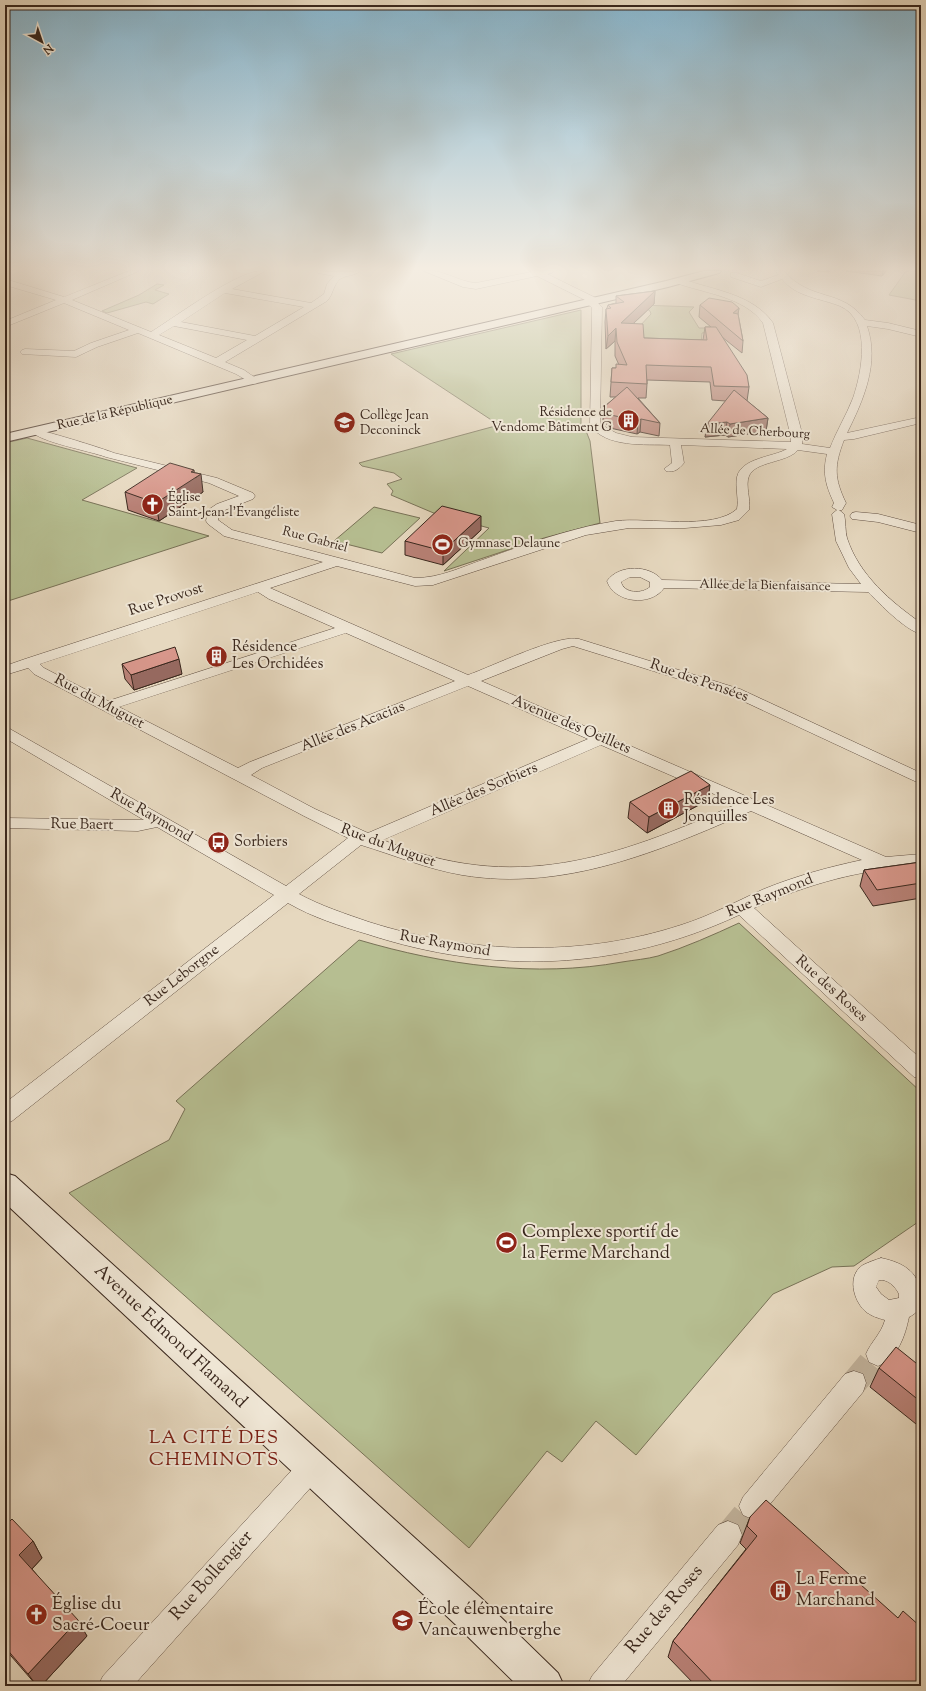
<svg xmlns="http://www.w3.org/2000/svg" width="926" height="1691" font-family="'Sorts Mill Goudy',serif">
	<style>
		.green { fill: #b6be91; stroke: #787257 }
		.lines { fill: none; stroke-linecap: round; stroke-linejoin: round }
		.street-tunnel { stroke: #c3b59f; stroke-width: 26; stroke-dasharray: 26 13; stroke-linecap: butt }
		.street-casing { stroke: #645346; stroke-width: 1 }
		.secondary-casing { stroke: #39271d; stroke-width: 2 }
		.street { fill: #efe6d5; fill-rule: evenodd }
		.secondary { fill: #efe6d5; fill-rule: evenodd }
		.wall { fill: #ba8278; stroke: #39271d }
		.shaded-wall { fill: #976a61; stroke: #39271d }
		.building { fill: #d8978b; stroke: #39271d }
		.labels { text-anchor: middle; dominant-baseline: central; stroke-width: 4; stroke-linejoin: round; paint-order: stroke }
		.far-street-label { font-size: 13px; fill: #39271d; stroke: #efe6d5 }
		.far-poi-label { font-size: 13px; fill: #39271d; stroke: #efe6d5; text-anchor: start }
		.street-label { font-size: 15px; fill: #39271d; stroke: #efe6d5 }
		.poi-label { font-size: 15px; fill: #39271d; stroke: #efe6d5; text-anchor: start }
		.near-poi-label { font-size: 18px; fill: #39271d; stroke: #efe6d5; text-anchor: start }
		.near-street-label { font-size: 18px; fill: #39271d; stroke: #efe6d5 }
		.near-neighbourhood-label { font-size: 19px; letter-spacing: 1px; fill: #7a1f14; stroke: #efe6d5 }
	</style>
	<rect width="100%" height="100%" fill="#e6d8bf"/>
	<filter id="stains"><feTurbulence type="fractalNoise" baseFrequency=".005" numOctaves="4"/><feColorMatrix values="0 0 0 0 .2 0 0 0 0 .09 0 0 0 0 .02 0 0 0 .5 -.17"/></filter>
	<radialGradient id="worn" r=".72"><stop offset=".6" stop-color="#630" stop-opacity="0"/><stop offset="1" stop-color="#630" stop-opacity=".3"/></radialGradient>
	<path class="green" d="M906,271H921V301L889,295Z
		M157,284L164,285L155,290L169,294L153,304L146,302L107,313L102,311L139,295Z
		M641,305L694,307L689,312L699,328H712V332L702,333L701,348L644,345L639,327L651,314L650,311Z
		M581,310V427L586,431L590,441L600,523L544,538L444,571L489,528L436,514L391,495L393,491L387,484L402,479L394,473L362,466L359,463L499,425L391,354Z
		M27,438L137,468L82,500L209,536L5,602V443Z
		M374,507L420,518L382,553L334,541Z
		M739,923L921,1092V1220L854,1266L832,1267L773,1294L636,1455L596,1421L562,1462L547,1451L469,1548L69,1193L169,1140L185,1109L176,1101L359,940C444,965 535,978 622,962C634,960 647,959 658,956C686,947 713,935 739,923Z"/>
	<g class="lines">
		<path class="street-tunnel" d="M854,1383L878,1354
			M728,1535L752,1506"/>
		<defs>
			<path id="street" d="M129,271H139L72,300L151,332C174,318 242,267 265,271L232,289L311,303L324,294L327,284L334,276L318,273L317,271L341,272L360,271C355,276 346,275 340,279C333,285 333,295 327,301L225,362L244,370L257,379L258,381L257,383L253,384L236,374L138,333L97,347L76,357L22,354L20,352L22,350L25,349L74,351L91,343L129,330L64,303L5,327V321L56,300L5,285V279L64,297ZM225,293L304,307L255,336L181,322ZM174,326L247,340L216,358L159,335Z
				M424,271C441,268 458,282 476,283L531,272L530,271H553L552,273L547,274L598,299L600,301L598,303L602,307L600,424L616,433L632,437L791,442V437L763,323C745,297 704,293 676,283V279H682C713,290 753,294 773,323L803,437L802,444L830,448C836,432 846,416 853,398C862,372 872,320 840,306C820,298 796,297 782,279L761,287L731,277V273H737L761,281L778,275L776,271H784C810,302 842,288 865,320L888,323L921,331V337L888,329L867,326C880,363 863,401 847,433L921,417V423L854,439L844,440C834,466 834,478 846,503L842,510H839L844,514C846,522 845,531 847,538C859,575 891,602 921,623V634C905,630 880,604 868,592L664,588C651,607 614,603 607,581C619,564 650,565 662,580L861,584L849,568L836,541L832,514L837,510L832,507L834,503C826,486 822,473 827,454L798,450C787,463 755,461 749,476C745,486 751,499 749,510L739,520L721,525L685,528H629L586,535L433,585L415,586L337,566L270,588L468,675C491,667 558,634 579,639L740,689L921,773V784L730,695L573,646L562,649L481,681L886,857L921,854V866C861,869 808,884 754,908L921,1059V1079L914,1077L739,915C619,971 492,975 367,934C340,926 312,917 288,903L12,1121L5,1124V1103L274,895L157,827L138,831L5,828V818L144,820L5,738V727L10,729L286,886L348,838L304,816L34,674L28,668L5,675V666L25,659L323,562L224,536L208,524L206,521L208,510L217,504L239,496L209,483L106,457C90,451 39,442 31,431L32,429C37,428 105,449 114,453L217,478L253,493L255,496L253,499L225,510L218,514V520L232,530L415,578C440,578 462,567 485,559C527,544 571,528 616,521C648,517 713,531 737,509C739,498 735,488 737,477C741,458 773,457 787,449L681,445L684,463C679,469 674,473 666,471L664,469L672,463L670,445C645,444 606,448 590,425L592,308L588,304L587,301L537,276L476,289L463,287ZM630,577H640L650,582V587C642,594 624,594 621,582ZM258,592L269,599L335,628L108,701L44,668L40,664ZM346,633L455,681L250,762L238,768L119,707ZM468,686L588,739L368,833L315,809L251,775L262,768ZM601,745L737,804C615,858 514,895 383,840ZM751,811L862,860C829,867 796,876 764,889C737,901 710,916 681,925C580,958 470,954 369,922C346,914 321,906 299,894L361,845C394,855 427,869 462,875C564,892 660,851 751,811Z
				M856,512L878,514L921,525V533L878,522L852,519L850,516L852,513Z
				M881,1258C905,1263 921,1273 921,1300C921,1308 917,1313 909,1317C905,1336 898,1358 878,1366L869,1362L866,1354C871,1342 881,1334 885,1320C878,1318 871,1316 865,1311C853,1300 847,1275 863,1265C869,1262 875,1260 881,1258ZM879,1280C888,1279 895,1286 899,1294V1298L889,1300L881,1294L876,1287Z
				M854,1371L863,1374L866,1383L863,1392L761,1515L752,1519L743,1515L739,1506L743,1497L845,1374Z
				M312,1454L321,1458L325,1467L321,1476L133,1686H98L103,1676L303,1458Z
				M728,1521L738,1525L742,1535L738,1545L621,1686H587L592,1676L718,1525Z"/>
			<path id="secondary" d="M704,271H721L719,273L668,287L5,442V434L666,281Z
				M5,1173L15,1176L480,1597L558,1673L564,1686H518L454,1623L5,1203Z"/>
		</defs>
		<use href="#street" class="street-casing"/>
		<use href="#secondary" class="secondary-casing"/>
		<use href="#street" class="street"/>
		<use href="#secondary" class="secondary"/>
	</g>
	<path class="wall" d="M817,271H830L829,272Z
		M846,271H886L882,276Z
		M655,291L654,304L634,323L644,338L703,340L705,327H711L699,317L700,305L739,308L738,314L743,341L742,353L722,337L749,387L747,401L768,418L766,431L728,437L725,435L705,437L726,401L712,400L710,382L647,380V384L646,398H638L660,423L659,436L640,432L637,434L610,428L603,420L604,407L616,397H610L612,368H616L619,365L615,356V341L606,349L605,322L606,309L607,308L608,305L616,303V296Z
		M195,473L203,492L159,521L128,510L125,492Z
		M481,530L443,565L405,555V541Z
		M122,664L182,674L134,690L125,679Z
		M708,800L647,833L628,818L630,802Z
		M921,862V898L873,906L860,886L864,870Z
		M921,1367V1428L870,1387L879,1368Z
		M750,1517L921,1686H696L668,1657L673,1641L746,1549L740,1543Z
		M5,1526L33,1541L42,1558L32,1569L87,1636L41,1686H37L5,1649Z"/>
	<path class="shaded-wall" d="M883,271H886L882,276Z
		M655,291L654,304L620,336L621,323Z
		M739,308L737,320L733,313Z
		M616,328L615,341L606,349L608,336Z
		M768,418L766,431L728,437L730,424Z
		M641,419L640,432L637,434L638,421Z
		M727,422L725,435L705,437L707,424Z
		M194,470L195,478L201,474L203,492L159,521L156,503L191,472Z
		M481,516V530L443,565V551Z
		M179,659L182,674L134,690L131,675Z
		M710,785L708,800L647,833L649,817Z
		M33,1541L42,1558L30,1571L19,1555Z
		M78,1620L87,1636L41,1686H37L28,1674Z"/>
	<path class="building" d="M655,291L621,323L643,324L644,338L707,340L705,327H716L747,375L749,387L714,386L711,367L673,366L646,365L647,384L611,382L612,368H616V364L627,365L617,342L616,328L608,336L606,309L611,308L608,305L624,302L616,296Z
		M709,298L732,302L739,308L733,313L738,314L743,341L700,305Z
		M627,387L660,423L641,419L638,421L611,415L604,407Z
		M734,390L768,418L730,424L727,422L707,424Z
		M170,463L194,470L191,472L201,474L156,503L125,492Z
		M442,506L481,516L443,551L405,541Z
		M175,647L179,659L131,675L122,664Z
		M691,771L710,785L649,817L630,802Z
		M921,862V883L877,890L864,870Z
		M896,1347L921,1367V1402L879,1368Z
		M766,1500L898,1618L903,1611L921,1627V1686H716L673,1641L757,1536L747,1526L750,1517Z
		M12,1519L33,1541L19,1555L78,1620L28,1674L5,1647V1526Z"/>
	<linearGradient id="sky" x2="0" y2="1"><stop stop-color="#87b7d0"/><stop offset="0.53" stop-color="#f4ede2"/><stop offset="1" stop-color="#f4ede2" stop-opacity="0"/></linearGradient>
	<rect width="926" height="507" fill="url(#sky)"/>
	<defs>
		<symbol id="building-disc" viewBox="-11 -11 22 22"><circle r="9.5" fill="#8f2418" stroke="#efe6d5"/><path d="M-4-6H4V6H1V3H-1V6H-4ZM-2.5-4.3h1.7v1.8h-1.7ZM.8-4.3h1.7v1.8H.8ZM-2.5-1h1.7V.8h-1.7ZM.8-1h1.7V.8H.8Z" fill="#fff"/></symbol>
		<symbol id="school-disc" viewBox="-11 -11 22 22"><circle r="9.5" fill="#8f2418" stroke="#efe6d5"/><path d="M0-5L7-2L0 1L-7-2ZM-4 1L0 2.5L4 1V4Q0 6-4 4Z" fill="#fff"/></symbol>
		<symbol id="church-disc" viewBox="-11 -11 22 22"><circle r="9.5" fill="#8f2418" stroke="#efe6d5"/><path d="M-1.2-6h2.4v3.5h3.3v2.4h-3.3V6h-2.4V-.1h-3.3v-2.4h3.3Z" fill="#fff"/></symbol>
		<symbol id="stadium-disc" viewBox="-11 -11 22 22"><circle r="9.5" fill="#8f2418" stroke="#efe6d5"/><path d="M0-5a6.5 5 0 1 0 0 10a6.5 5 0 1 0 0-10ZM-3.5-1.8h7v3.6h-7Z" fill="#fff"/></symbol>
		<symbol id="bus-disc" viewBox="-11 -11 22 22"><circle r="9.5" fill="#8f2418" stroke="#efe6d5"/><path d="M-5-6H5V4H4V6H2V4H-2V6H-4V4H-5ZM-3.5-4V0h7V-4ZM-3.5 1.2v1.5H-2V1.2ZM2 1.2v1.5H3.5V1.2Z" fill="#fff"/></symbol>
	</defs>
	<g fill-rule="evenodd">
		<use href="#building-disc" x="616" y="408" width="25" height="25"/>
		<use href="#school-disc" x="332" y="410" width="25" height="25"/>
		<use href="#church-disc" x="140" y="492" width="25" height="25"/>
		<use href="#stadium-disc" x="430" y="532" width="25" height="25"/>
		<use href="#building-disc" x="204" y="644" width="25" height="25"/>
		<use href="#building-disc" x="656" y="796" width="25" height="25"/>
		<use href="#bus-disc" x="206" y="830" width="25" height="25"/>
		<use href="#stadium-disc" x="494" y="1230" width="25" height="25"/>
		<use href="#building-disc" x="768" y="1578" width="25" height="25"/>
		<use href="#church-disc" x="24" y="1602" width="25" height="25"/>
		<use href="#school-disc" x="390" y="1608" width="25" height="25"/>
	</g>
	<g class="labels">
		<g class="far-street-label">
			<text transform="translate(115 413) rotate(-13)">Rue de la République</text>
			<text transform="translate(755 432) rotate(3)">Allée de Cherbourg</text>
			<text transform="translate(315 540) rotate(15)">Rue Gabriel</text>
			<text transform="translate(765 586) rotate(1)">Allée de la Bienfaisance</text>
		</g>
		<g class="far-poi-label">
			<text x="612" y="413" text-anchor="end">Résidence de<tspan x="612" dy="15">Vendome Bâtiment G</tspan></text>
			<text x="360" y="416">Collège Jean<tspan x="360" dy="15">Deconinck</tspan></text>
			<text x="168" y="498">Église<tspan x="168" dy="15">Saint-Jean-l'Évangéliste</tspan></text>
			<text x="458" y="544">Gymnase Delaune</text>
		</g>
		<g class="street-label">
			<text transform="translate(166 600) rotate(-18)">Rue Provost</text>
			<text transform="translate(699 681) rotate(19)">Rue des Pensées</text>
			<text transform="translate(99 702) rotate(28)">Rue du Muguet</text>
			<text transform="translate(571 725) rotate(23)">Avenue des Oeillets</text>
			<text transform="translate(353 727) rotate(-22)">Allée des Acacias</text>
			<text transform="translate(484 790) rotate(-23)">Allée des Sorbiers</text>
			<text transform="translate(151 816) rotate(30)">Rue Raymond</text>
			<text transform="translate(82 825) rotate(1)">Rue Baert</text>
			<text transform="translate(388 846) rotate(20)">Rue du Muguet</text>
			<text transform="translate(770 896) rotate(-22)">Rue Raymond</text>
			<text transform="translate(445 944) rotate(10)">Rue Raymond</text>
			<text transform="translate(182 976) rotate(-38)">Rue Leborgne</text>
			<text transform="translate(831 989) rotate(42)">Rue des Roses</text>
		</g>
		<g class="poi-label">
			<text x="232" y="647">Résidence<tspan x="232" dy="17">Les Orchidées</tspan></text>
			<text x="684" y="800">Résidence Les<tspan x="684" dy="17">Jonquilles</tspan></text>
			<text x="234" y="842">Sorbiers</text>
		</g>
		<g class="near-poi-label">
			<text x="522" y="1233">Complexe sportif de<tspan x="522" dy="21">la Ferme Marchand</tspan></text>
			<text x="796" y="1580">La Ferme<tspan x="796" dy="21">Marchand</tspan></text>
			<text x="52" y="1605">Église du<tspan x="52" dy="21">Sacré-Coeur</tspan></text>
			<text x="418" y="1610">École élémentaire<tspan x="418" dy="21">Vancauwenberghe</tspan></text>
		</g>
		<g class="near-street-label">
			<text transform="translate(170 1337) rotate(43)">Avenue Edmond Flamand</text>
			<text transform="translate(212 1576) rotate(-48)">Rue Bollengier</text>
			<text transform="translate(665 1610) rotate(-50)">Rue des Roses</text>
		</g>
		<g class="near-neighbourhood-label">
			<text x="214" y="1438">LA CITÉ DES<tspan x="214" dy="22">CHEMINOTS</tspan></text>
		</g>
	</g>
	<rect width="926" height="1691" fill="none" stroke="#e6d8bf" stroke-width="20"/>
	<rect x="6" y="6" width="914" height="1679" fill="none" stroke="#39271d" stroke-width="2"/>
	<rect x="10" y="10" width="906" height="1671" fill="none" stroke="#39271d"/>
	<g transform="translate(42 42) rotate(140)" stroke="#efe6d5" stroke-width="3" paint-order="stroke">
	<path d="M0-3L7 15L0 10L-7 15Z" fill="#39271d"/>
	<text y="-6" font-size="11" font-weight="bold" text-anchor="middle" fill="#39271d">N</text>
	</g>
	<rect width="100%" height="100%" filter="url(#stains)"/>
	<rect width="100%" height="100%" fill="url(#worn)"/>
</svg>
